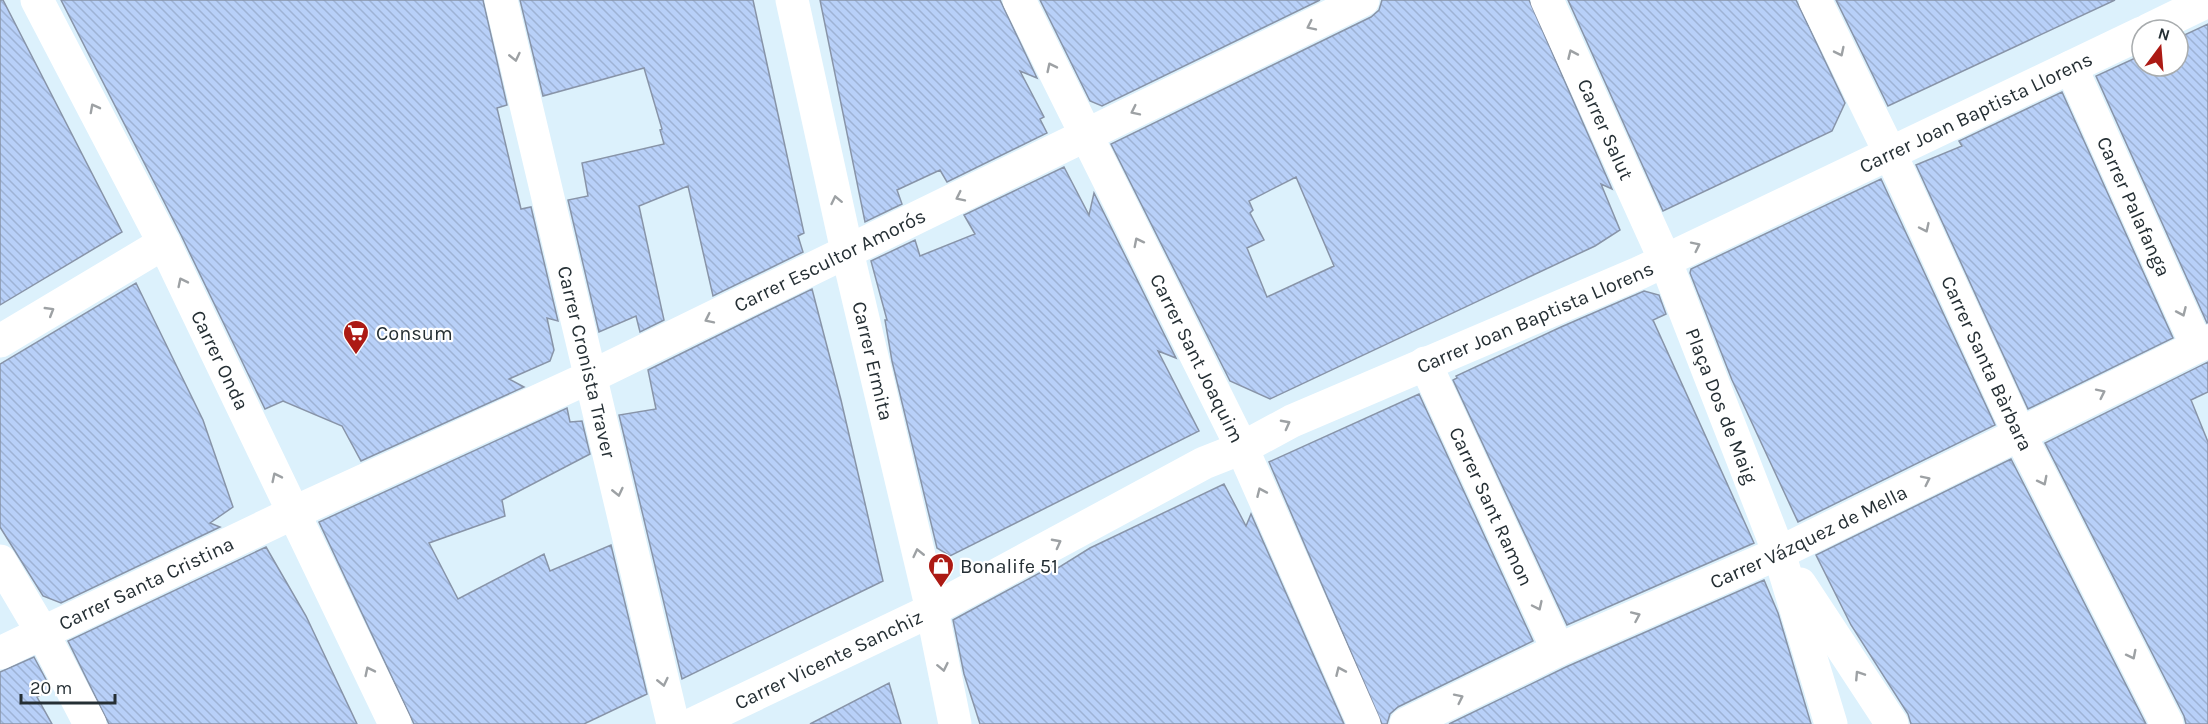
<svg xmlns="http://www.w3.org/2000/svg" width="2208" height="724" font-family="Karla,sans-serif">
	<style>
		.building { fill: url(#building-back-hatch); stroke: #8894a8; stroke-width: 1.5; fill-rule: evenodd }
		.lines { fill: none; stroke-linecap: round; stroke-linejoin: round }
		.minor { stroke: #fff; stroke-width: 33 }
		.tertiary { stroke: #fff; stroke-width: 33 }
		.oneway { stroke: #9da1a4 }
		.labels { text-anchor: middle; dominant-baseline: central; stroke-width: 4.5; stroke-linejoin: round; paint-order: stroke }
		.street-label { font-size: 20px; fill: #252f34; stroke: #fff }
		.poi-label { font-size: 20px; fill: #252f34; stroke: #fff; text-anchor: start }
	</style>
	<defs>
		<pattern id="building-back-hatch" width="6" height="6" patternUnits="userSpaceOnUse" patternTransform="scale(1.5)"><rect width="6" height="6" fill="#b8d0f8"/><path d="M-1 5l2 2M0 0l6 6M5-1l2 2" fill="none" stroke="#9eb3d5"/></pattern>
	</defs>
	<rect width="100%" height="100%" fill="#dcf1fc"/>
	<path class="building" d="M0,0H3L122,232L0,305Z
		M61,0H483L507,105L497,108L521,209L531,207L558,321L547,318L554,350L550,361L509,379L524,387L361,461L342,426L283,401L265,409L181,235Z
		M520,0H753L804,233L798,236L803,252L713,296L688,186L639,206L664,320L640,332L636,316L599,332L568,200L588,196L582,163L664,144L660,130L662,129L644,68L543,96Z
		M820,0H1000L1037,78L1020,71L1044,117L1040,119L1047,133L947,182L940,170L897,190L902,204L865,222Z
		M1040,0H1320L1102,106L1090,101Z
		M1382,0H1529L1612,189L1601,184L1620,230L1595,246L1270,399L1230,381L1111,144L1371,17L1379,10ZM1296,177L1334,266L1267,297L1247,248L1264,240L1250,213L1253,210L1249,201Z
		M1568,0H1796L1845,103L1832,131L1663,211Z
		M1836,0H2115L1888,106Z
		M2208,24V322L2207,323L2096,76L2142,55V66H2178V38Z
		M2062,92L2173,338L2028,409L1916,165L1962,146L1959,141Z
		M1064,167L1089,215L1094,193L1176,358L1158,351L1199,431L950,556L937,548L892,361L885,320H887L871,261L915,240L920,256L975,234L964,215Z
		M1881,179L1995,425L1798,522L1732,380L1690,273L1691,269Z
		M136,283L203,420L233,507L210,523L220,527L61,603L43,596L0,527V364Z
		M812,289L841,400L883,581L682,679L619,415L656,409L648,370Z
		M1644,291L1659,295L1666,314L1653,320L1754,543L1567,625L1453,380L1457,378L1456,376L1561,327Z
		M2208,362V392L2191,400L2208,442V724H2186L2184,716L2045,443Z
		M1419,394L1533,641L1398,707L1390,714L1387,724H1382L1269,462Z
		M567,408L570,422L582,421L590,454L502,500L505,516L429,543L458,599L544,554L550,571L611,545L647,694L584,724H414L319,522Z
		M2011,459L2146,724H1911L1908,714L1851,625L1816,555Z
		M1224,484L1246,526L1251,514L1344,724H980L964,674L953,620L1056,564L1058,568L1090,548Z
		M266,547L306,616L357,724H109L68,641Z
		M1764,580L1778,613L1811,724H1449L1566,667Z
		M34,657L51,689L37,697L52,724H0V672Z
		M889,683L901,724H810Z"/>
	<g class="lines">
		<g class="minor">
			<path id="s1" d="M37,0L164,243L395,724"/>
			<path id="s2" d="M501,0L673,724"/>
			<path id="s3" d="M792,0L847,251L932,610L955,724"/>
			<path id="s4" d="M1019,0L1242,448L1364,724"/>
			<path id="s5" d="M1547,0L1665,260L1779,553L1831,724"/>
			<path id="s6" d="M1815,0L1890,153L2019,433L2167,724"/>
			<path id="s7" d="M2071,67L2197,346"/>
			<path d="M0,341L164,243"/>
			<path id="s8" d="M1425,363L1558,650"/>
			<path d="M0,561L42,632L90,724"/>
			<path d="M1800,584L1892,724"/>
			<path id="s9" d="M0,653L293,513L590,377L1363,0"/>
			<path id="s10" d="M1406,724L1558,650L1779,553L2208,341"/>
		</g>
		<g class="tertiary">
			<path d="M2148,30L2208,1"/>
			<path id="s11" d="M693,724L932,610L1204,463L1242,448L1292,421L1639,273L2142,33"/>
		</g>
	</g>
	<defs><path id="oneway-chevron" d="M-2-3.5L2.5 0L-2 3.5" fill="none" stroke-width="1.6" stroke-linecap="round" stroke-linejoin="round" transform="scale(1.5)"/></defs>
	<g class="oneway">
		<use href="#oneway-chevron" transform="translate(1311 26) rotate(154)"/>
		<use href="#oneway-chevron" transform="translate(1840 52) rotate(64)"/>
		<use href="#oneway-chevron" transform="translate(1572 54) rotate(-114)"/>
		<use href="#oneway-chevron" transform="translate(515 57) rotate(77)"/>
		<use href="#oneway-chevron" transform="translate(1051 67) rotate(-116)"/>
		<use href="#oneway-chevron" transform="translate(94 108) rotate(-118)"/>
		<use href="#oneway-chevron" transform="translate(1135 111) rotate(154)"/>
		<use href="#oneway-chevron" transform="translate(960 197) rotate(154)"/>
		<use href="#oneway-chevron" transform="translate(836 200) rotate(-102)"/>
		<use href="#oneway-chevron" transform="translate(1925 228) rotate(65)"/>
		<use href="#oneway-chevron" transform="translate(1138 242) rotate(-117)"/>
		<use href="#oneway-chevron" transform="translate(1696 246) rotate(-26)"/>
		<use href="#oneway-chevron" transform="translate(182 282) rotate(-116)"/>
		<use href="#oneway-chevron" transform="translate(50 311) rotate(-31)"/>
		<use href="#oneway-chevron" transform="translate(2182 312) rotate(66)"/>
		<use href="#oneway-chevron" transform="translate(709 319) rotate(154)"/>
		<use href="#oneway-chevron" transform="translate(2101 393) rotate(-26)"/>
		<use href="#oneway-chevron" transform="translate(1286 424) rotate(-28)"/>
		<use href="#oneway-chevron" transform="translate(276 477) rotate(-116)"/>
		<use href="#oneway-chevron" transform="translate(1926 480) rotate(-26)"/>
		<use href="#oneway-chevron" transform="translate(2043 481) rotate(63)"/>
		<use href="#oneway-chevron" transform="translate(618 492) rotate(77)"/>
		<use href="#oneway-chevron" transform="translate(1261 492) rotate(-114)"/>
		<use href="#oneway-chevron" transform="translate(1057 543) rotate(-28)"/>
		<use href="#oneway-chevron" transform="translate(918 553) rotate(-103)"/>
		<use href="#oneway-chevron" transform="translate(1538 606) rotate(65)"/>
		<use href="#oneway-chevron" transform="translate(1636 616) rotate(-24)"/>
		<use href="#oneway-chevron" transform="translate(2132 655) rotate(63)"/>
		<use href="#oneway-chevron" transform="translate(943 667) rotate(78)"/>
		<use href="#oneway-chevron" transform="translate(369 671) rotate(-116)"/>
		<use href="#oneway-chevron" transform="translate(1340 671) rotate(-114)"/>
		<use href="#oneway-chevron" transform="translate(1859 675) rotate(-123)"/>
		<use href="#oneway-chevron" transform="translate(663 682) rotate(77)"/>
		<use href="#oneway-chevron" transform="translate(1459 698) rotate(-26)"/>
	</g>
	<defs>
		<symbol id="supermarket-pin" viewBox="-11 -11 22 30"><path d="M0 17L-7.5 6A9.5 9.5 0 1 1 7.5 6Z" fill="#ac1a14" stroke="#fff"/><path d="M-6-5.5h2.5l.6 2H6L4.5 2H-2.5L-4.4-4H-6ZM-1.5 3.2a1.3 1.3 0 1 0 .1 0ZM3 3.2a1.3 1.3 0 1 0 .1 0Z" fill="#fff"/></symbol>
		<symbol id="shop-pin" viewBox="-11 -11 22 30"><path d="M0 17L-7.5 6A9.5 9.5 0 1 1 7.5 6Z" fill="#ac1a14" stroke="#fff"/><path d="M-5-2.5h2.3a2.7 3.5 0 0 1 5.4 0H5L5.5 6h-11ZM-1.5-2.5h3a1.5 2.3 0 0 0-3 0Z" fill="#fff"/></symbol>
	</defs>
	<g fill-rule="evenodd">
		<use href="#supermarket-pin" x="341" y="318" width="30" height="40"/>
		<use href="#shop-pin" x="926" y="551" width="30" height="40"/>
	</g>
	<g class="labels">
		<g class="street-label">
			<text stroke="none"><textPath href="#s11" startOffset="1422">Carrer Joan Baptista Llorens</textPath></text>
			<text stroke="none"><textPath href="#s5" startOffset="142">Carrer Salut</textPath></text>
			<text stroke="none"><textPath href="#s7" startOffset="153">Carrer Palafanga</textPath></text>
			<text stroke="none"><textPath href="#s9" startOffset="918">Carrer Escultor Amorós</textPath></text>
			<text stroke="none"><textPath href="#s11" startOffset="936">Carrer Joan Baptista Llorens</textPath></text>
			<text stroke="none"><textPath href="#s4" startOffset="400">Carrer Sant Joaquim</textPath></text>
			<text stroke="none"><textPath href="#s1" startOffset="404">Carrer Onda</textPath></text>
			<text stroke="none"><textPath href="#s2" startOffset="372">Carrer Cronista Traver</textPath></text>
			<text stroke="none"><textPath href="#s3" startOffset="370">Carrer Ermita</textPath></text>
			<text stroke="none"><textPath href="#s6" startOffset="402">Carrer Santa Bàrbara</textPath></text>
			<text stroke="none"><textPath href="#s5" startOffset="442">Plaça Dos de Maig</textPath></text>
			<text stroke="none"><textPath href="#s8" startOffset="158">Carrer Sant Ramon</textPath></text>
			<text stroke="none"><textPath href="#s10" startOffset="444">Carrer Vázquez de Mella</textPath></text>
			<text stroke="none"><textPath href="#s9" startOffset="162">Carrer Santa Cristina</textPath></text>
			<text stroke="none"><textPath href="#s11" startOffset="150">Carrer Vicente Sanchiz</textPath></text>
		</g>
		<g class="poi-label">
			<text x="376" y="333">Consum</text>
			<text x="960" y="566">Bonalife 51</text>
		</g>
	</g>
	<g transform="translate(2160 48) rotate(16)"><circle r="28" fill="#ffffff" stroke="#a8acae" stroke-width="1.5"/>
	<path d="M0-4.5L10 22L0 15L-10 22Z" fill="#ac1a14"/>
	<text y="-9" font-size="16" font-weight="bold" text-anchor="middle" fill="#252f34">N</text>
	</g>
	<path d="M21 694v9h94v-9" fill="none" stroke="#252f34" stroke-width="3"/>
	<text x="30" y="694" font-size="18" fill="#252f34" stroke="#ffffff" stroke-width="4.5" paint-order="stroke">20 m</text>
</svg>
